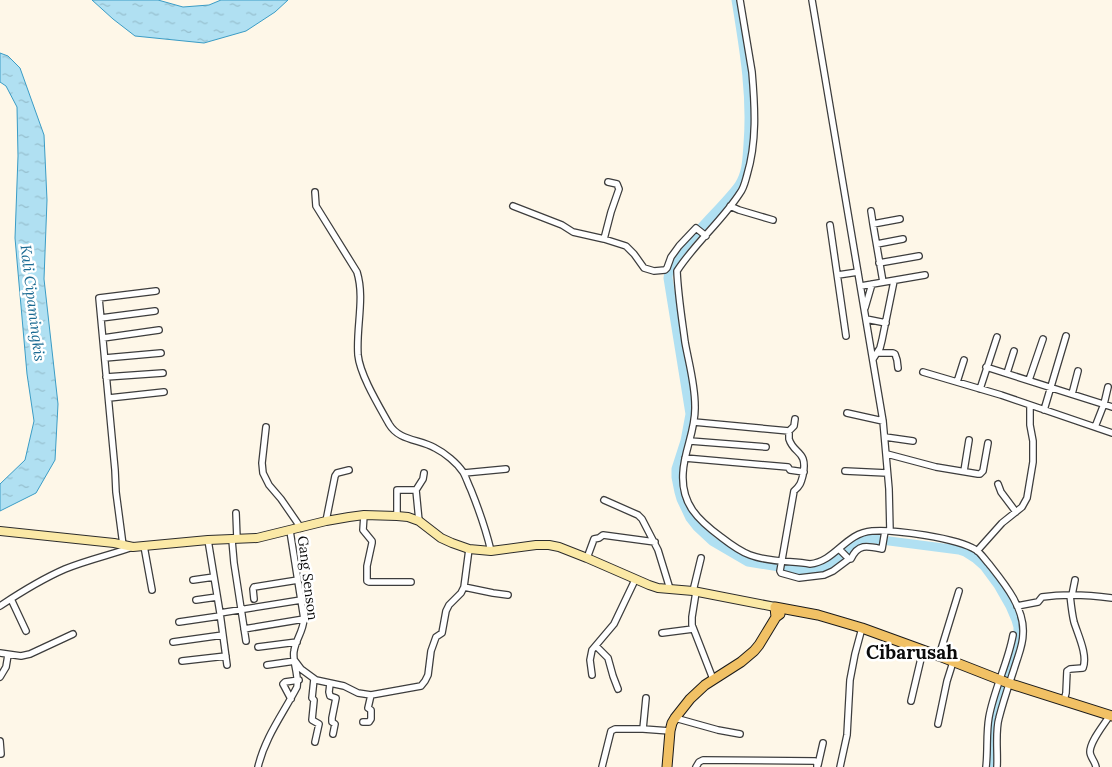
<svg xmlns="http://www.w3.org/2000/svg" width="1112" height="767" font-family="Lora,serif">
	<style>
		.water { fill: url(#water-ripples); stroke: #3b9cc5 }
		.lines { fill: none; stroke-linecap: round; stroke-linejoin: round }
		.river { stroke: #b0e0f2; stroke-width: 9 }
		.street-casing { stroke: #3d3d3d; stroke-width: 8 }
		.secondary-casing { stroke: #2c2c2c; stroke-width: 10 }
		.primary-casing { stroke: #1b1b1b; stroke-width: 11 }
		.street { stroke: #fff; stroke-width: 5.5 }
		.secondary { stroke: #fbe9a6; stroke-width: 8 }
		.primary { stroke: #f1c165; stroke-width: 9 }
		.labels { text-anchor: middle; dominant-baseline: central; stroke-width: 5; stroke-linejoin: round; paint-order: stroke }
		.street-label { font-size: 14px; fill: #0a0a0a; stroke: #fff }
		.water-label { font-size: 15px; font-style: italic; fill: #1c6b93; stroke: #fff }
		.district-label { font-size: 19px; font-weight: bold; fill: #0a0a0a; stroke: #fff }
	</style>
	<defs>
		<pattern id="water-ripples" width="26" height="14" patternUnits="userSpaceOnUse" patternTransform="scale(1.25)"><rect width="26" height="14" fill="#b0e0f2"/><path d="M2 4q2-2 4 0t4 0M15 11q2-2 4 0t4 0" fill="none" stroke="#96bfce"/></pattern>
	</defs>
	<rect width="100%" height="100%" fill="#fef7e8"/>
	<path class="water" d="M92,0H158L183,7L209,5L221,0H288L275,12L246,31L204,43L135,36L113,19Z
		M0,53L8,56L20,68L44,135L47,200L44,279L58,404L55,460L36,493L0,511V484L25,460L34,421L27,374L15,238L18,156L17,107L6,86L0,82Z"/>
	<g class="lines">
		<path class="river" d="M736,0C744,49 752,95 748,144C747,158 747,173 739,185C725,206 668,255 668,278L690,414L685,441L676,469V477L679,492L681,499L690,518L697,527L712,541L748,562L803,571L819,569L834,563L847,552L857,542L866,538L959,550L965,552L976,559L984,566L998,585L1010,606L1016,620L1018,627V639L1016,647L994,713L992,726L993,758L992,767"/>
		<defs>
			<path id="street" d="M740,0L752,72C755,107 757,142 747,175C745,182 744,188 740,193C722,221 695,243 677,271C678,295 682,319 685,342C689,364 695,384 695,406C696,430 684,450 683,473C681,504 698,520 721,537C730,544 739,551 750,555C768,562 791,561 810,564C836,561 845,533 872,531C893,529 958,538 976,550C981,553 985,560 989,564C1004,583 1025,608 1023,634C1023,643 1020,651 1017,660C1011,679 1004,698 999,718C995,732 998,752 997,767
				M812,0L883,421L889,489L890,531
				M315,192L316,206L357,272C365,298 356,327 358,355C360,375 379,406 389,424C399,441 419,439 435,448C445,453 457,463 463,472C466,477 468,484 471,490C479,510 486,530 491,551
				M513,206L562,225L573,232L604,239L626,246L634,254L644,268L654,271L665,270L667,268L671,257L679,246L696,228L706,236
				M730,206L739,210L773,220
				M871,211L873,224
				M830,225L846,336
				M604,239L611,212L619,189L617,184L608,182
				M877,244L903,239
				M879,263L919,256
				M838,275L858,272
				M883,282L873,224L900,219
				M861,286L925,275
				M865,308L872,284
				M101,318L155,311
				M866,319L886,323
				M103,338L159,330
				M877,353H893L895,354L897,360L898,368
				M105,358L161,353
				M873,359L880,348L882,340L894,281
				M986,367L1112,407
				M923,372L1001,395L1112,433
				M1007,373L1014,351
				M106,377L163,373
				M1029,380L1043,339
				M957,382L964,360
				M980,389L997,337
				M1072,394L1078,371
				M109,398L164,392
				M1044,410L1066,336
				M847,413L883,421
				M795,419L794,426L789,431C789,434 789,437 789,439C794,455 808,450 803,475C801,483 800,486 794,491L780,571L781,573L799,578L824,575L833,571L849,559
				M694,422L789,431
				M266,427L262,463L263,473L269,485L281,499L301,528
				M1095,427L1104,404L1108,387
				M885,437L913,441
				M690,441L766,447
				M887,454L936,467L978,474H980L983,471L988,443
				M685,458L788,467L790,470L804,472
				M845,471L887,473
				M964,471L969,440
				M464,473L506,469
				M998,484L1001,492L1016,512
				M604,500L638,515L642,519L658,550L670,589
				M236,513L237,539
				M364,515L363,530L372,541V543L367,566V581L369,582H411
				M397,516V490H416
				M326,521L335,476L337,473L349,470
				M419,521L416,490L423,479L424,473
				M208,540L220,613L227,665
				M232,540L234,563L246,641
				M123,545L116,492L115,470L99,298L156,291
				M144,546L152,590
				M839,549L849,559H851C858,543 868,546 882,549L885,531
				M977,551L1002,523L1022,507L1027,498L1033,462V441L1030,425V406
				M587,558L594,539L599,538L603,535L655,542
				M193,580L214,577
				M464,587L493,593L508,595
				M693,591L701,558
				M696,592L692,617V625L713,679
				M1072,595L1075,580
				M11,599L26,631
				M254,599L253,589L254,587L298,580
				M196,600L217,597
				M0,606C21,592 42,579 65,569C87,560 110,555 133,547
				M1017,606L1038,602L1042,597C1063,594 1090,595 1112,598
				M220,613L301,600
				M179,622L220,616
				M244,629L304,619
				M662,633L693,629
				M173,642L223,635
				M596,646L608,658L613,676L618,689
				M258,647L297,642
				M0,653L21,656L30,654L73,634
				M939,656L959,591
				M182,661L226,656
				M267,665L295,661L301,669L316,680L344,686L358,693L371,695L421,686L425,681L428,675L431,651L436,637L442,633L446,611L449,605L461,593L464,587L469,549
				M592,675L590,660L592,650L614,624L635,580
				M0,677L6,667L8,655
				M314,679L312,698L314,700L312,720L319,724L315,742
				M330,684L329,692L330,696L336,698L332,718V722L335,724L333,734
				M291,699L283,684L285,682L299,680
				M1064,700L1066,693L1067,671L1070,669L1083,668C1088,655 1078,635 1074,622C1072,614 1071,604 1070,595
				M911,701L923,650
				M675,718L718,730L740,734
				M363,722H369L371,719V710L368,708L371,695
				M938,724L947,681L953,662
				M643,729L646,698
				M0,741L1,754
				M818,765L823,743
				M258,767C265,737 283,714 297,687C299,674 292,661 294,651C296,639 303,632 304,619L290,531
				M602,767L611,731L615,729H643L670,731
				M696,767L699,762L703,760L815,761L817,763V767
				M840,767L847,735L850,680L855,654L862,628
				M986,767C988,750 986,734 989,717C994,689 1008,663 1013,635
				M1096,767C1095,761 1090,757 1090,752C1090,741 1104,725 1110,715"/>
			<path id="secondary" d="M0,531L114,543L133,547L208,540L257,538L326,521L349,517L364,515L397,516L408,517L419,521L441,538L452,543L469,549L491,551L536,545H549L559,547L587,558L649,585L658,588L693,591L775,607"/>
			<path id="primary" d="M776,617L775,607L818,615L862,628L939,656L1008,683L1112,716
				M667,767L670,731L672,723L675,718L690,699L705,685L741,662L754,651L759,645L776,617L780,614"/>
		</defs>
		<use href="#street" class="street-casing"/>
		<use href="#secondary" class="secondary-casing"/>
		<use href="#primary" class="primary-casing"/>
		<use href="#street" class="street"/>
		<use href="#secondary" class="secondary"/>
		<use href="#primary" class="primary"/>
	</g>
	<g class="labels">
		<g class="street-label">
			<text transform="translate(308 578) rotate(83)">Gang Senson</text>
		</g>
		<g class="water-label">
			<text transform="translate(33 303) rotate(83)">Kali Cipamingkis</text>
		</g>
		<g class="district-label">
			<text x="912" y="652">Cibarusah</text>
		</g>
	</g>
</svg>
